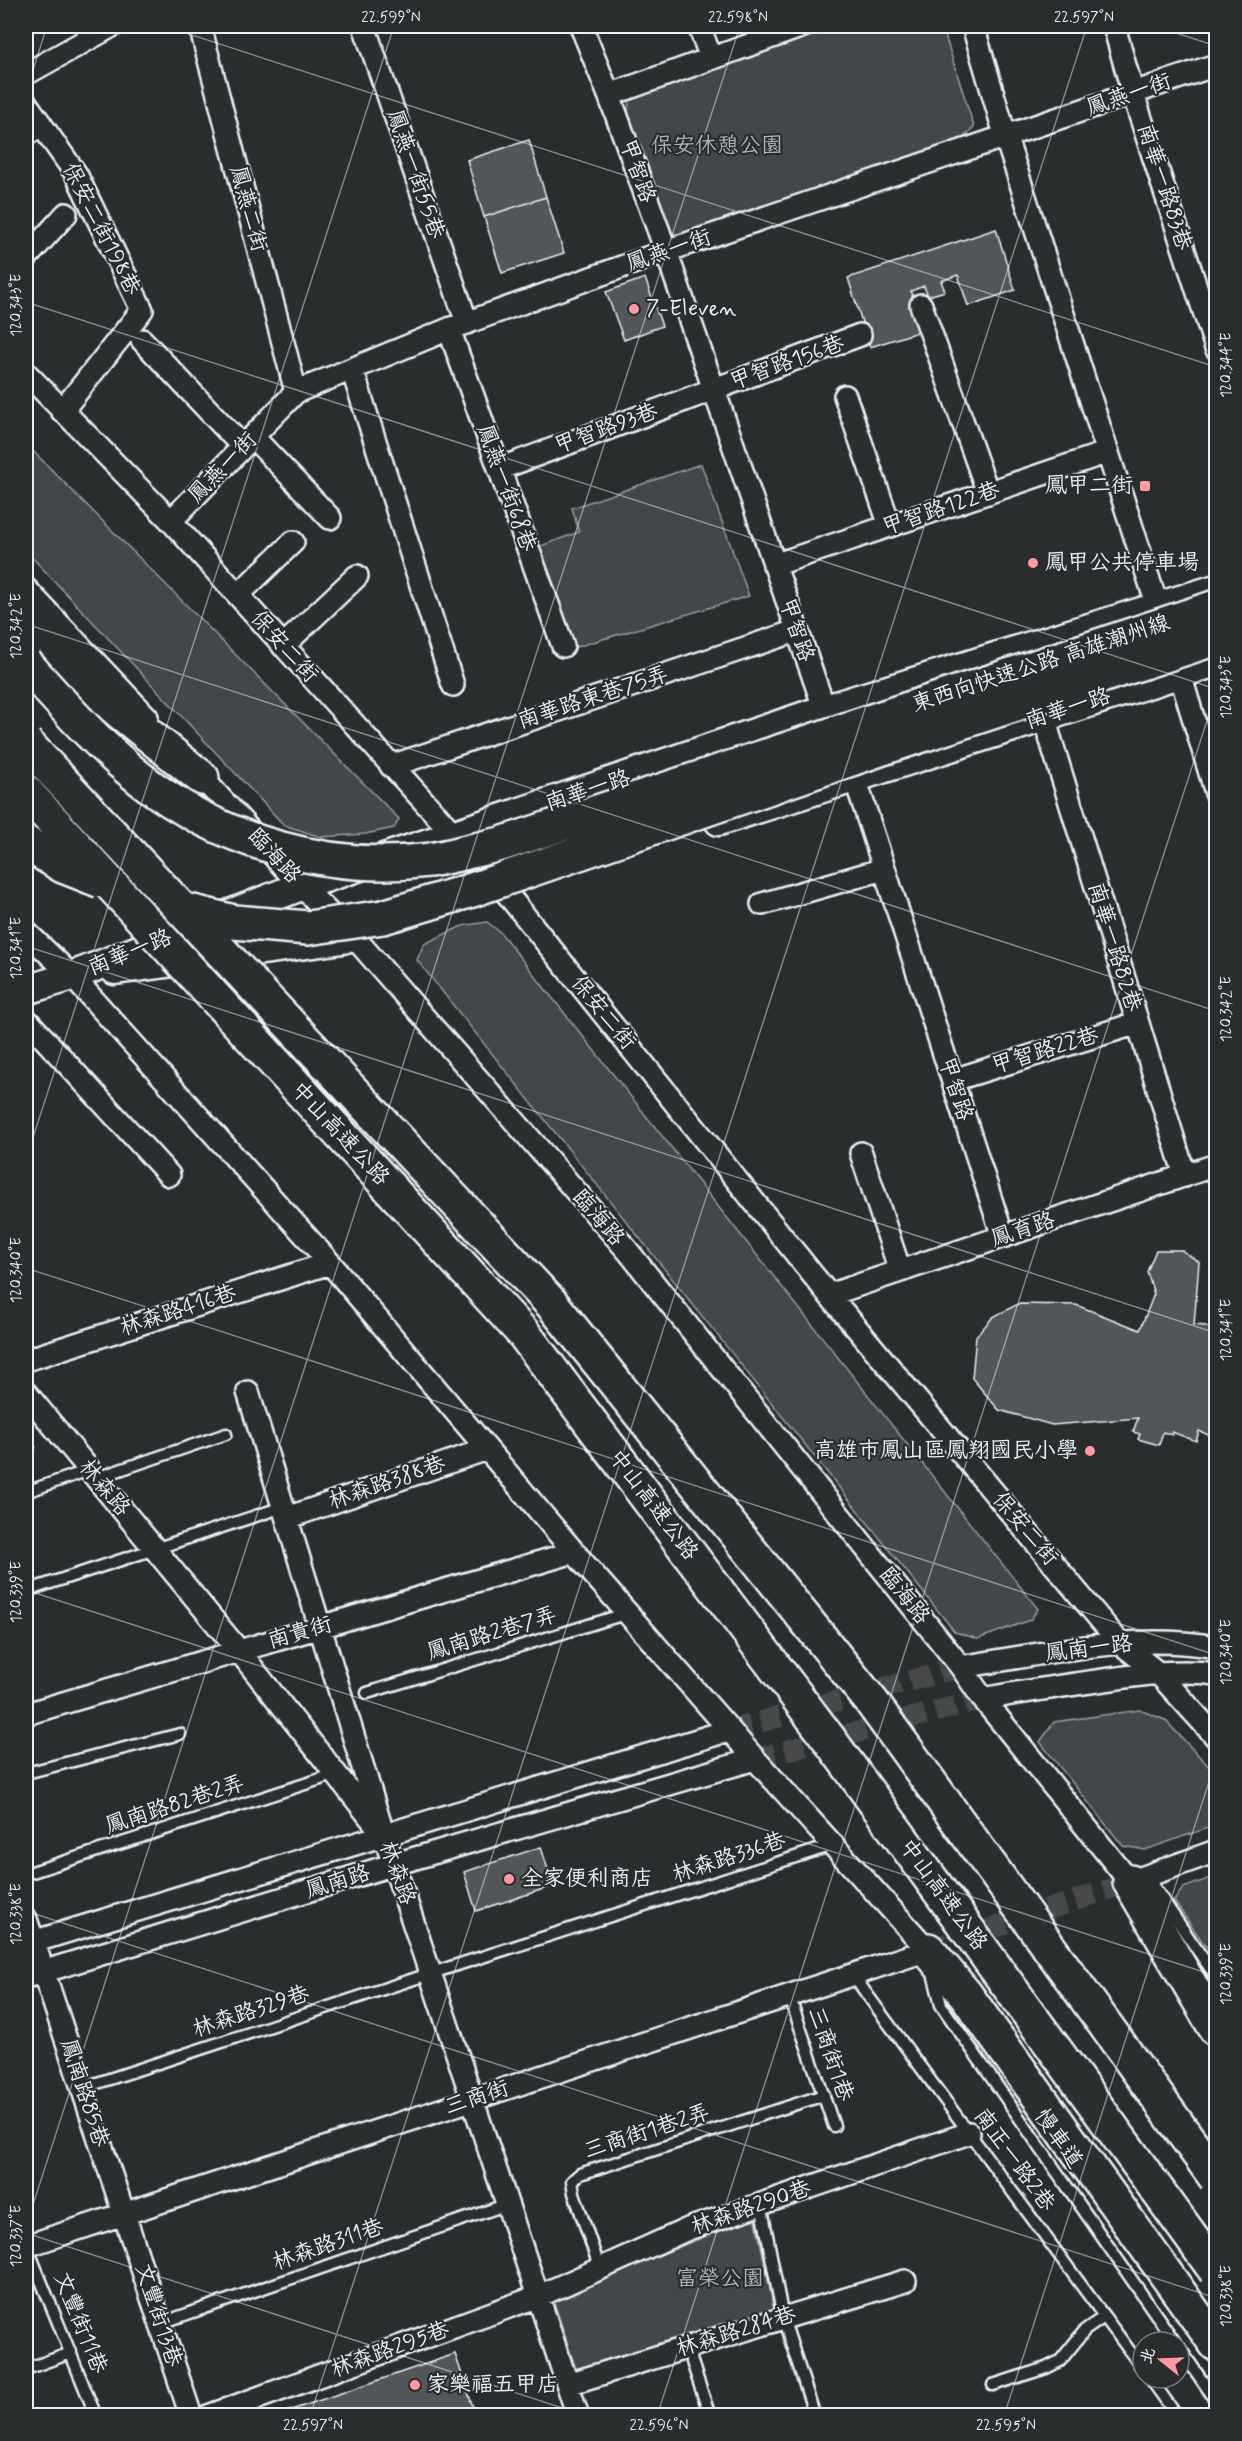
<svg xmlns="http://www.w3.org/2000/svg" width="1242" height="2441" font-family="Mynerve,'LXGW WenKai TC',sans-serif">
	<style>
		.green { fill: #424648; stroke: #959ca0; stroke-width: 1.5 }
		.building { fill: #535759; stroke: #e8f1f8; stroke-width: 1.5 }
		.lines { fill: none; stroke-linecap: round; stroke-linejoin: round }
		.street-tunnel { stroke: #464a4c; stroke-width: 21; stroke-dasharray: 21 10; stroke-linecap: butt }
		.lane-casing { stroke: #e8f1f8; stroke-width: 15 }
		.street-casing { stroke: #e8f1f8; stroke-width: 26 }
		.secondary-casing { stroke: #e8f1f8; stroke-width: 33 }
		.highway-casing { stroke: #e8f1f8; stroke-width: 38 }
		.lane { stroke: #2a2d2e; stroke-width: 10 }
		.street { stroke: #2a2d2e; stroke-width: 21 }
		.secondary { stroke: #2a2d2e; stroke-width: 28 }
		.highway { stroke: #2a2d2e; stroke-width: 33 }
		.highway-bridge-casing { stroke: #e8f1f8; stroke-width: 38; stroke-linecap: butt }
		.highway-bridge { stroke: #2a2d2e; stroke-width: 33 }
		.ticks { fill: none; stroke: #e8f1f8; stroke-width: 1.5; stroke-opacity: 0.45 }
		.poi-dot { fill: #ff9aa2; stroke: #2a2d2e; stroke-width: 2 }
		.labels { text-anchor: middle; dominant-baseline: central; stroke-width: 4.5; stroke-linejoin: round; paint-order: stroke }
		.street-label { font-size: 22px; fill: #e8f1f8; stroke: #2a2d2e }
		.park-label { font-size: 22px; fill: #aeb5ba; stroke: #2a2d2e }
		.poi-label { font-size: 22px; fill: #e8f1f8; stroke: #2a2d2e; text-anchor: start }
		.neatline { fill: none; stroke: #e8f1f8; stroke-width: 2 }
		.ticks-label { font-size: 15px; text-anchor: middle; fill: #e8f1f8 }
	</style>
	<rect width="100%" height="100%" fill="#2a2d2e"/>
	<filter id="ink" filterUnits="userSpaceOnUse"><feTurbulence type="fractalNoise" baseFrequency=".0167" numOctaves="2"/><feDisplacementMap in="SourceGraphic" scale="12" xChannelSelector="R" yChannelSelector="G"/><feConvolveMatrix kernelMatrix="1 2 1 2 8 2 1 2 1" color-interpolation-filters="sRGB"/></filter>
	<g filter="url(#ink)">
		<path class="green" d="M841,26H942L974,127L962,139L683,236L667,231L628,118L629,99Z
			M26,444L399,819L394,828L365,834L321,837L284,825L26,551Z
			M701,464L749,596L559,652L522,553L579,532L572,508Z
			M487,922L500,932L1038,1609L1030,1620L978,1639L955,1632L417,960L424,944L462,926Z
			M26,1435L36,1447L26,1475Z
			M1140,1710L1165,1720L1216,1774V1825L1145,1850L1123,1846L1040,1742L1054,1722Z
			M1216,1876V1961L1174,1901L1183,1888Z
			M755,2216L774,2310L577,2372L553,2299Z"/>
		<path class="building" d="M529,140L546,197L484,217L467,160Z
			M546,197L564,253L502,273L484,217Z
			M996,229L1015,290L968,306L958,275L941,281L945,291L928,296L924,286L911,291L924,330L870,347L848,278Z
			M645,278L662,326L624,340L606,292Z
			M1156,1250H1181L1199,1262L1194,1325L1206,1326L1216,1333V1438L1199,1431L1196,1441L1172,1432V1435L1163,1432L1159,1445L1138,1439L1140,1434L1133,1432L1138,1418L1052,1425L999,1410L972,1378L976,1336L993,1317L1018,1304L1076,1305L1140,1330L1154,1294L1147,1272Z
			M541,1847L553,1886L476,1911L464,1872Z
			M455,2354L476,2416H274Z"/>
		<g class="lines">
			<path class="street-tunnel" d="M730,1730L961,1667
				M755,1759L983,1699
				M928,1950L1130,1882"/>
			<defs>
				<path id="lane" d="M96,1478L226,1434
					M26,1492L89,1470
					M26,1591L283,1507
					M367,1693L628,1613
					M26,1773L180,1734
					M26,1874L336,1774
					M1147,1877L1216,1977
					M933,1973L941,2005L1175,2342
					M852,1974L1143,2369
					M789,1995L834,2126
					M82,2088L432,1973L833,1845
					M761,2204L783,2318L815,2416
					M26,2244L96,2416
					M600,2269L574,2193L572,2181L580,2174L824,2095
					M161,2323L508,2204
					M687,2347L710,2416
					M1179,2347L1216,2401
					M26,2369L71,2353
					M1150,2378L1177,2416
					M993,2385L1046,2368L1060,2361L1085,2330L1104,2317"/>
				<path id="street" d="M200,26L296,392
					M364,26L467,323
					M581,26L609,95L666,251L829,722
					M699,26L711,58
					M973,26L1006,138L1162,620
					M1114,26L1133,94L1216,348
					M26,74L112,26
					M609,95L803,26
					M26,103L76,174L142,310L62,411
					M26,135L41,124
					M26,258L66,214
					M921,305L988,493
					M449,329L563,646
					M142,340L243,447
					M352,369L453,685
					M26,373L171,521L504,890L829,1295L1119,1642L1158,1673L1216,1737
					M845,396L890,526
					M253,437L330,518
					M499,469L860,335
					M171,521L296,392L449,329L666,251L1216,65
					M774,565L1108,452
					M26,589L147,717
					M238,595L293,542
					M283,646L357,576
					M1176,661L1216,793
					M1044,718L1185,1176
					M848,764L855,778L1003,1237
					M391,766L796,631
					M194,769L301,886L354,937L628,1251L961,1667L983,1699L1130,1882L1216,1851
					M762,904L884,869
					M26,932L72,976L330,1263L574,1552L755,1759L928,1950L26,2246
					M26,1019L169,1175
					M953,1080L1138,1023
					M861,1153L900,1271
					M829,1295L1216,1165
					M26,1360L330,1263
					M248,1392L380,1823
					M26,1393L239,1651L384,1835L578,2416
					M287,1518L487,1449
					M961,1667C1045,1654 1131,1632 1216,1647
					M983,1699C1025,1691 1068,1685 1111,1679C1146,1674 1181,1669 1216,1674
					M26,1714L574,1552
					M26,1919L191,2416
					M26,1944L730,1730
					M26,1977L395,1864L755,1759
					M568,2384L905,2281
					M208,2416L539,2296L688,2229L969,2133"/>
				<path id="secondary" d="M719,821L1216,662
					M115,970L343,939
					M26,990L72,976L301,886L823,710L1216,589"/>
				<path id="highway" d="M26,623L100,696L202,778
					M1130,1882L1216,2029
					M928,1950L966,1995L1216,2344"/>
			</defs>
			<use href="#lane" class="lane-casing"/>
			<use href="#street" class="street-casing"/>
			<use href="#secondary" class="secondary-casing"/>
			<use href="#highway" class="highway-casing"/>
			<use href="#lane" class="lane"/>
			<use href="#street" class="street"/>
			<use href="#secondary" class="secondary"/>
			<use href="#highway" class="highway"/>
			<defs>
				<path id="highway-bridge" d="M26,664C63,705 99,746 142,780C222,842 329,873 430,860C454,856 477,849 501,844L1216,607
					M26,743L552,1304L871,1701L1216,2178
					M26,792L524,1334L829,1739L1216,2271
					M26,843L63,866L101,881
					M181,909L234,922L308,928L383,917L472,890L880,749L1216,638"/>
			</defs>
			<use href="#highway-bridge" class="highway-bridge-casing"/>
			<use href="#highway-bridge" class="highway-bridge"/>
		</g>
	</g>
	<path class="ticks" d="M164,26L1216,367M1155,26L1216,46M26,92L47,26M26,302L1216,689M26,624L1216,1011M26,946L1216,1333M26,1159L394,26M26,1268L1216,1655M26,1590L1216,1976M26,1911L1216,2298M26,2226L740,26M26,2233L587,2416M310,2416L1087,26M657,2416L1216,693M1004,2416L1216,1760"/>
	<g class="poi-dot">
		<circle cx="634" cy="309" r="6"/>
		<rect x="1139" y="480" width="12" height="12" rx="3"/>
		<circle cx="1033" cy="563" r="6"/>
		<circle cx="1090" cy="1451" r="6"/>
		<circle cx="509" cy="1879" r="6"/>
		<circle cx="415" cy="2385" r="6"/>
	</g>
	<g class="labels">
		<g class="street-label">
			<text transform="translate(1129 95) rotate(-19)">鳳燕一街</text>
			<text transform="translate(637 171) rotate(70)">甲智路</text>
			<text transform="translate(415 174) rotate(71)">鳳燕一街55巷</text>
			<text transform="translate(1164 187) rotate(72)">南華一路83巷</text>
			<text transform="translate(248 209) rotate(75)">鳳燕二街</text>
			<text transform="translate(101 229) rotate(63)">保安二街198巷</text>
			<text transform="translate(669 251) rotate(-19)">鳳燕一街</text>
			<text transform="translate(787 363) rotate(-20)">甲智路156巷</text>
			<text transform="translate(606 429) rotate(-20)">甲智路93巷</text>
			<text transform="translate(223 468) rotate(-46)">鳳燕一街</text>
			<text transform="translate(506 488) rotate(70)">鳳燕一街68巷</text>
			<text transform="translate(941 509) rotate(-19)">甲智路122巷</text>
			<text transform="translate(796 630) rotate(71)">甲智路</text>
			<text transform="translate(284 647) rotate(48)">保安二街</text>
			<text transform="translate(1041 664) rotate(-18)">東西向快速公路 高雄潮州線</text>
			<text transform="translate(593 698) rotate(-18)">南華路東巷75弄</text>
			<text transform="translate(1068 709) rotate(-18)">南華一路</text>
			<text transform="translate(588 791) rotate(-18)">南華一路</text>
			<text transform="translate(274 856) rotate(47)">臨海路</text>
			<text transform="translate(1114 947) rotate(73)">南華一路82巷</text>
			<text transform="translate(130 953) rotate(-22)">南華一路</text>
			<text transform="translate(603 1013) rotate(51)">保安二街</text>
			<text transform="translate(1045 1051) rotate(-17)">甲智路22巷</text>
			<text transform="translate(955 1089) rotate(72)">甲智路</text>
			<text transform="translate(340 1134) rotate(47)">中山高速公路</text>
			<text transform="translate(598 1218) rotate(49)">臨海路</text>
			<text transform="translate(1023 1230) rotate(-18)">鳳育路</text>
			<text transform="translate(178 1311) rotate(-18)">林森路416巷</text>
			<text transform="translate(387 1483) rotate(-19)">林森路388巷</text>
			<text transform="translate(104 1488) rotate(50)">林森路</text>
			<text transform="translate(653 1505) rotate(53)">中山高速公路</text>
			<text transform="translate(1025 1529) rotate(50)">保安二街</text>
			<text transform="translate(904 1596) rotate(51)">臨海路</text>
			<text transform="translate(300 1633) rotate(-16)">南貴街</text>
			<text transform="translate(492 1634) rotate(-17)">鳳南路2巷7弄</text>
			<text transform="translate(1089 1649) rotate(-7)">鳳南一路</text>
			<text transform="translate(175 1805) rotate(-18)">鳳南路82巷2弄</text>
			<text transform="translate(729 1858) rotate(-18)">林森路336巷</text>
			<text transform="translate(397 1873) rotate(70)">林森路</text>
			<text transform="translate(338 1882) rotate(-17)">鳳南路</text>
			<text transform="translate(943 1895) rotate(54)">中山高速公路</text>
			<text transform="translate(251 2012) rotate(-18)">林森路329巷</text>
			<text transform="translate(830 2054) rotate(71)">三商街1巷</text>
			<text transform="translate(84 2093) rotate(72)">鳳南路85巷</text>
			<text transform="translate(477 2098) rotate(-18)">三商街</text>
			<text transform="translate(647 2132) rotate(-18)">三商街1巷2弄</text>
			<text transform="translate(1058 2139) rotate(55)">慢車道</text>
			<text transform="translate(1014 2160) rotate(54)">南正一路2巷</text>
			<text transform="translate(751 2208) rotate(-19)">林森路290巷</text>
			<text transform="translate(328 2245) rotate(-19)">林森路311巷</text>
			<text transform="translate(158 2315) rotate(72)">文豐街13巷</text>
			<text transform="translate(80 2323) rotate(68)">文豐街11巷</text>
			<text transform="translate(736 2332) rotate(-17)">林森路284巷</text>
			<text transform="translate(390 2350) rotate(-20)">林森路295巷</text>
		</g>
		<g class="park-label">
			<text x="717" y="146">保安休憩公園</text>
			<text x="720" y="2279">富榮公園</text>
		</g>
		<g class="poi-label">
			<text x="646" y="309">7-Eleven</text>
			<text x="1133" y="486" text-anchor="end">鳳甲二街</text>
			<text x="1045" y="563">鳳甲公共停車場</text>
			<text x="1078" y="1451" text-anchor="end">高雄市鳳山區鳳翔國民小學</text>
			<text x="521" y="1879">全家便利商店</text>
			<text x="427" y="2385">家樂福五甲店</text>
		</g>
	</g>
	<rect width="1242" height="2441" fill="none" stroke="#2a2d2e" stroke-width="66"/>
	<g transform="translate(1161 2360) rotate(288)"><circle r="28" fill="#2a2d2e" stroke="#767b7f" stroke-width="1.5"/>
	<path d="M0-4.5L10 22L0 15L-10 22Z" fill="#ff9aa2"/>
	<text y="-9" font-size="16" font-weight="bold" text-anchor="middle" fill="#e8f1f8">北</text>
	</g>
	<rect x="33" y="33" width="1176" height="2375" class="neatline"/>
	<g class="ticks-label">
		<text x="391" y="22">22.599°N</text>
		<text x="738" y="22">22.598°N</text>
		<text x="1084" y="22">22.597°N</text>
		<text transform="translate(16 305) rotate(-90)" y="5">120.343°E</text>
		<text transform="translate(1226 365) rotate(-90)" y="5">120.344°E</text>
		<text transform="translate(16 626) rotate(-90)" y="5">120.342°E</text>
		<text transform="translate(1226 687) rotate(-90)" y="5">120.343°E</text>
		<text transform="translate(16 948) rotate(-90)" y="5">120.341°E</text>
		<text transform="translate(1226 1009) rotate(-90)" y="5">120.342°E</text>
		<text transform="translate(16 1270) rotate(-90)" y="5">120.340°E</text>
		<text transform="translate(1226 1330) rotate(-90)" y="5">120.341°E</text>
		<text transform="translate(16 1592) rotate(-90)" y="5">120.339°E</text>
		<text transform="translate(1226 1652) rotate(-90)" y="5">120.340°E</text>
		<text transform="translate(16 1914) rotate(-90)" y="5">120.338°E</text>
		<text transform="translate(1226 1974) rotate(-90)" y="5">120.339°E</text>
		<text transform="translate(16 2236) rotate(-90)" y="5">120.337°E</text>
		<text transform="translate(1226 2296) rotate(-90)" y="5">120.338°E</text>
		<text x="313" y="2430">22.597°N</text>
		<text x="659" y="2430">22.596°N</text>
		<text x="1006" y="2430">22.595°N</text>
	</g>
</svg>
